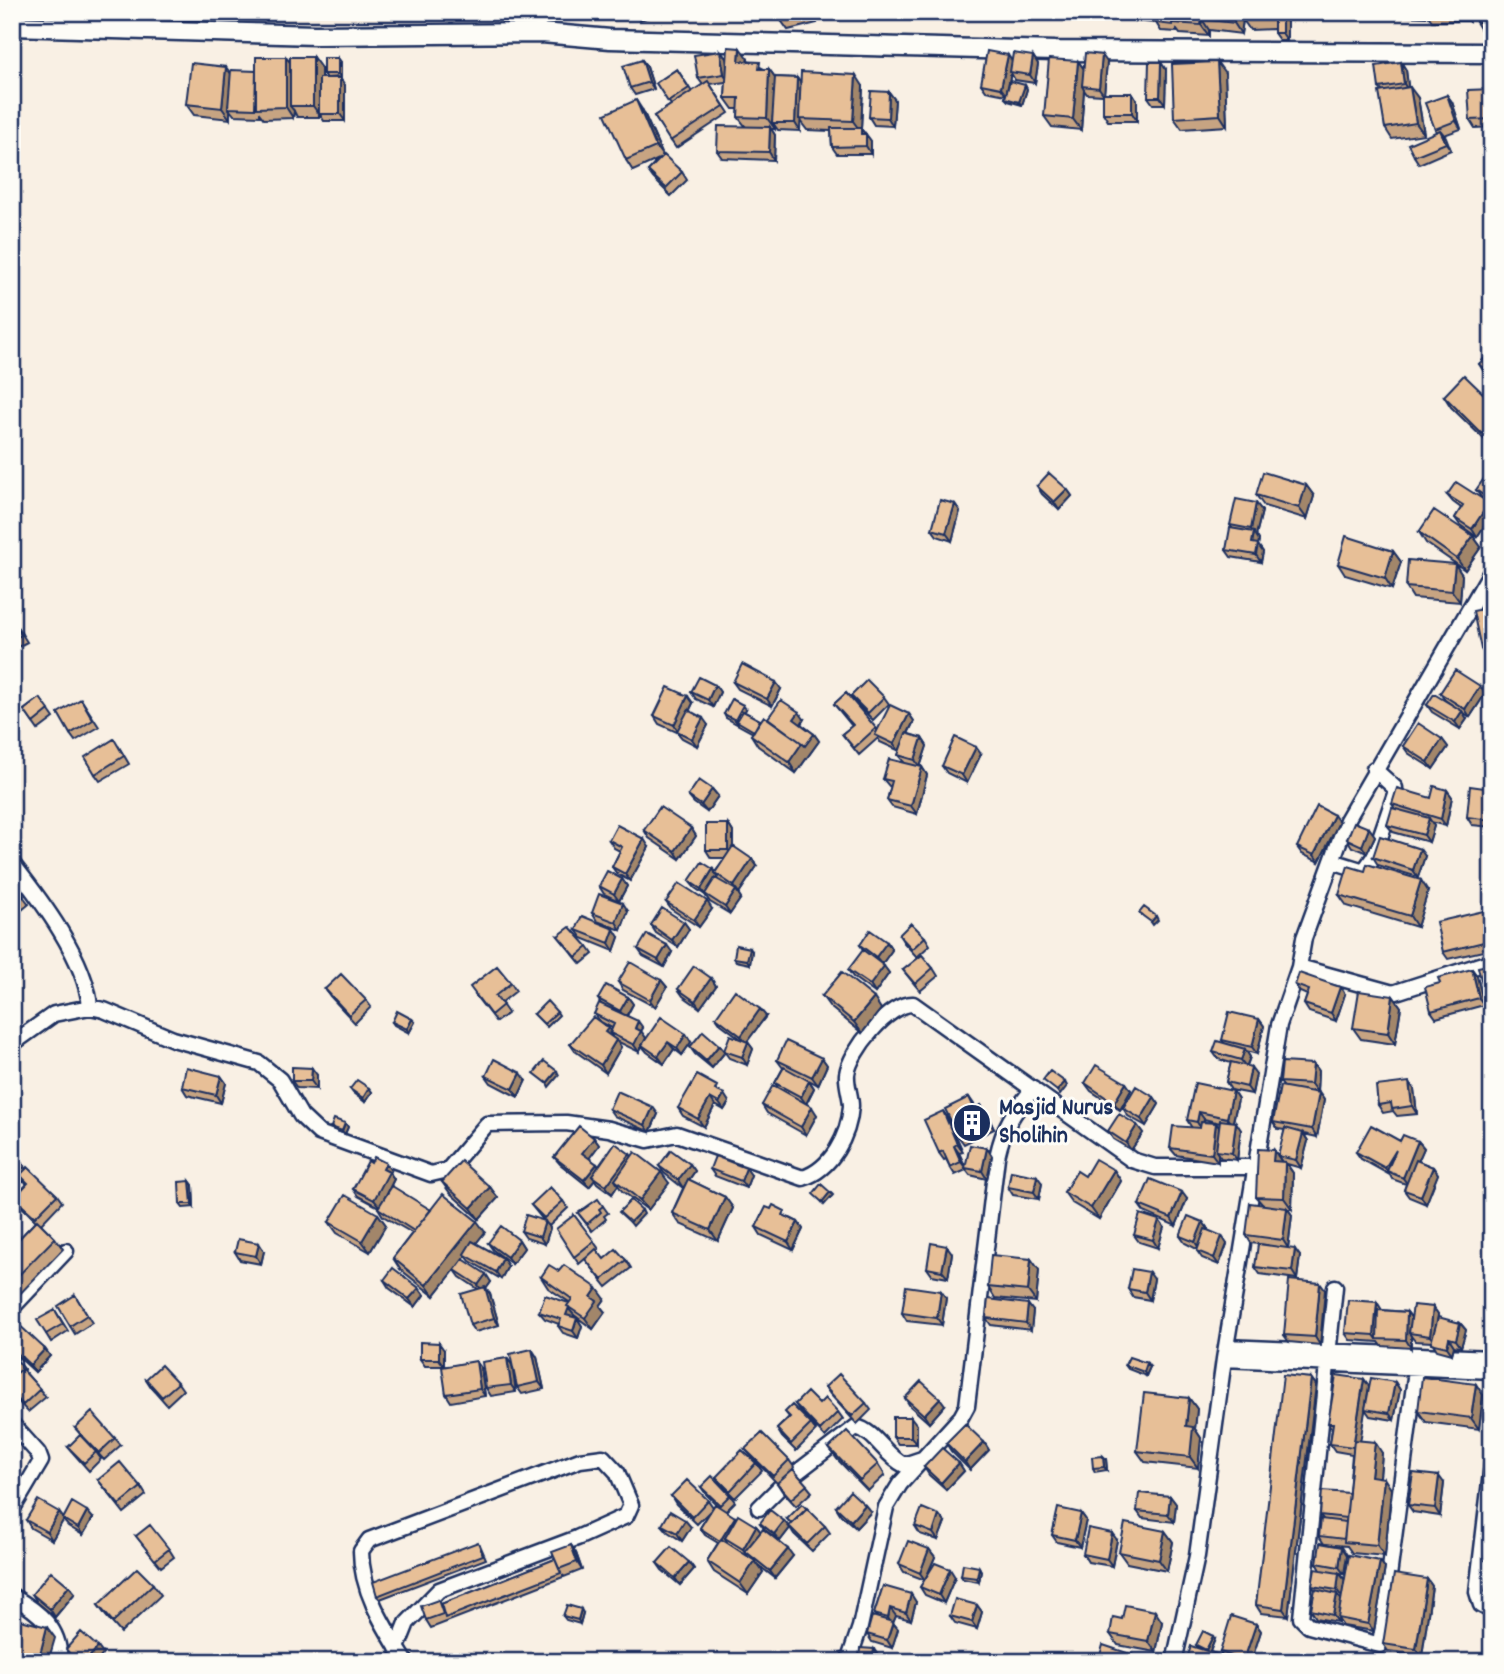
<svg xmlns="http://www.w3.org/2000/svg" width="1504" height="1674" font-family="Dekko,sans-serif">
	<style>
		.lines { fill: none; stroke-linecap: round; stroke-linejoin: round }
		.minor-casing { stroke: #1b2f5e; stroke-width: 19 }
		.tertiary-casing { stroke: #1b2f5e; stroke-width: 23 }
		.minor { stroke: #fdfcf7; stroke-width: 14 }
		.tertiary { stroke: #fdfcf7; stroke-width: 18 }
		.wall { fill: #c7a482; stroke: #1b2f5e; stroke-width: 2; fill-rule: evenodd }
		.shaded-wall { fill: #a2866a; stroke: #1b2f5e; stroke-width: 2 }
		.building { fill: #e7bf97; stroke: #1b2f5e; stroke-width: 2 }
		.labels { text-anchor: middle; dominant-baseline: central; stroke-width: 6; stroke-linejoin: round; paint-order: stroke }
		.poi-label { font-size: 24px; font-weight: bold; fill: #1b2f5e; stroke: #fdfcf7; text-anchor: start }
	</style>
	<rect width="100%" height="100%" fill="#f9f0e4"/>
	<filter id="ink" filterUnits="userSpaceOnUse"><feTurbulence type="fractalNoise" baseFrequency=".0143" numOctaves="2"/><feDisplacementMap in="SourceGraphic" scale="14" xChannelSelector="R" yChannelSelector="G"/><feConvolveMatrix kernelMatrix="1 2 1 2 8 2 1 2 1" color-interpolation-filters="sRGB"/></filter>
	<g filter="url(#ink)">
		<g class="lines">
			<defs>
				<path id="minor" d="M1332,861L1364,871L1373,858L1395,794V788L1374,769
					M12,863C41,900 86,959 90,1007
					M1299,967L1393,993L1492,961
					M12,1044L54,1014L90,1007L104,1010L173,1039L259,1063L280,1080L301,1116L319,1133L431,1174L448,1170L487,1124L566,1123L609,1129L648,1140L677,1134L803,1178C831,1169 849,1136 851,1106C851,1096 846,1085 847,1074C850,1051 889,1003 913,1004L1132,1160L1155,1167H1254
					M1335,1287L1301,1618L1309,1626L1380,1645L1416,1370
					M12,1308L66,1251
					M1226,1347L1492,1358
					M1224,1359L1492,1371
					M12,1424L38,1453L41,1461L12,1510
					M1492,1464L1477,1592L1481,1605L1492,1611
					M759,1508L787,1480L856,1427C876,1432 885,1456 904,1465L922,1459
					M12,1596C38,1611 62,1629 59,1662
					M397,1648L407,1623L439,1590L577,1538L626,1516L631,1505L617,1472L603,1457L580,1460L369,1540L361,1551C361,1592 385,1628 406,1662
					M848,1662L860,1627L886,1507L900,1484L961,1417L967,1406L997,1157C1004,1125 1013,1113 1033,1089
					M1174,1662L1197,1556L1224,1359L1279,1025L1299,967L1304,938L1347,820L1492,570"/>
				<path id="tertiary" d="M12,26L315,35L542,33L610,39L1055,51L1492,53"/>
			</defs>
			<use href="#minor" class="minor-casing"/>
			<use href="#tertiary" class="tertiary-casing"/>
			<use href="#minor" class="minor"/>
			<use href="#tertiary" class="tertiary"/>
		</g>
		<path class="wall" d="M634,12H661V13L640,20Z
			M778,12H814L817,23L788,30L780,19Z
			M1127,12H1287V40H1279L1274,33V29L1250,30L1243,20L1241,34L1209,30V36L1180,34L1177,30V32L1161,31L1156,23L1134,21Z
			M1401,12H1469V21H1432L1426,13V17L1403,16Z
			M1492,12V31L1481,30L1476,22Z
			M720,51L726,58L727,68L748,59V61L764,69H769L775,77L797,78L801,84L863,86L861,129L871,141V154H837L832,147L831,131L807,130L800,121V131L778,130L775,126V129H771L775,135L774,160L722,158L717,151L745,126L738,117L739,109H733L725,98L726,82L710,84L729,113L676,148L654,116L671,105L656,83L677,69L692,92L703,85L698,78Z
			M1033,56L1038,64L1035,83L1015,80L1011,73L1007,93L1025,85L1027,89L1022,105L1008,101L1005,98L1006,95L986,91L981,84L1012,61Z
			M338,58L341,62V77L326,78L323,74Z
			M642,60L647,67L654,89L635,95L630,88Z
			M1078,61L1084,69L1107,62L1104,93H1132L1137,101V121H1108L1103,113V95L1087,94L1084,90L1081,130L1052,127L1044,116Z
			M1401,62L1406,70L1408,87L1418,98L1424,134L1392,139L1385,128L1382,91L1379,88Z
			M290,63L321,68V78L345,85V121H324L321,116V117H297L294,111L293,118L264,119L260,114V116L234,115L230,110V119L194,115L186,104L231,73L256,71Z
			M1166,70L1165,104H1153L1148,97Z
			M1225,73L1227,126L1182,129L1174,118Z
			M1492,89V127L1475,128L1470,120Z
			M889,92L895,100L893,126L874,125L869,117Z
			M1447,95L1452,102L1461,129L1444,135L1451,150L1419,164L1414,156L1436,132L1435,129Z
			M643,111L663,156L682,172L687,180L671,196L653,178L648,171L659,159L633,171L626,160Z
			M1492,351V380L1484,372L1479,364Z
			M1444,396L1492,402V443L1490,445L1451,407Z
			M1492,481V504L1481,497L1476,490Z
			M1306,485L1314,496L1307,519L1264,506L1256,495Z
			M1037,486L1067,489L1072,496L1059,510L1042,494Z
			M1447,495L1492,507V514L1477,537L1460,525L1455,518L1461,508L1453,502Z
			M1256,503L1262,511L1256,535L1259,540L1258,545L1263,552L1261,562L1231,557L1226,550L1232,528L1230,525Z
			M955,504L960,511L952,541L937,536L932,529Z
			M1419,532L1473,536L1481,547L1465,570L1426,543Z
			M1393,551L1401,562L1392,589L1345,575L1338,564Z
			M1455,564L1462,575L1460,602L1413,598L1406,587Z
			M1492,607V656L1486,657L1481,649Z
			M12,618L27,642L12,650Z
			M733,682L781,689L772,706L738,689Z
			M715,685L720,692L713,707L696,699L691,692Z
			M1480,686L1485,694L1470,717L1445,700L1440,693Z
			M846,693L877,730L909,714L914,721L908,734L922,738L927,746L920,767H922L927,775L917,814L892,807L887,800L891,787L889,786L883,779L904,762L898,755L900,751L880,742L878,738L859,755L842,734L852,726L834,704Z
			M851,696L884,697L889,704L873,720L856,703Z
			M40,698L54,718L38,730L24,710Z
			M81,699L99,727L75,741L70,734Z
			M693,703L689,711L708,725L697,746L682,738L677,732L659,724L654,716Z
			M1427,705L1467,719L1460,729L1432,712Z
			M746,709L744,712L761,721L768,718L804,719L801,724L814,734L819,741L796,773L758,746L751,735L753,733L726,718L724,714Z
			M1442,739L1448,747L1433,769L1408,753L1403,746Z
			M119,747L129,764L100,781L95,774Z
			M981,754L967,783L947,773L942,766Z
			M712,789L718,796L707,812L694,803L688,796Z
			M1492,789V827L1472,825L1467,817Z
			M1447,790L1452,797L1446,826L1431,822L1434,826L1429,842L1393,832L1387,825L1395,809L1392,804L1431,798Z
			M12,795L16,801L12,804Z
			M1339,822L1319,862L1302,854L1297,847Z
			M728,824L733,832V847L757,866L739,893L736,891L741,898L730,914L710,902L705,895L695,888L689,881L713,869L715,872L726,858H711L706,850Z
			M691,828L696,836L680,859L649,838L644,830Z
			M1369,828L1375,836L1367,853L1352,847L1347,839Z
			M609,840L649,847L630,881L617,874L612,867L620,851L614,848Z
			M1425,856L1418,877L1378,865L1373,857Z
			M622,879L627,886L619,901L604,894L599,886Z
			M12,882L29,904L15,916L12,913Z
			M1428,891L1417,927L1347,906L1339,895Z
			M666,902L712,909L699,927L671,909Z
			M1492,909V949L1448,959L1443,952Z
			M628,911L621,930L597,921L592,913Z
			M684,922L689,929L678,947L656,933L651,925Z
			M576,930L619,937L614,951L582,938Z
			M899,935L925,937L930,945L917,957L904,943Z
			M558,936L588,947L593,954L581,964Z
			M887,942L892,950L882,964L889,973L875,993L853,977L848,970L864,951L860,945Z
			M638,949L672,952L664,967L643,956Z
			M752,951L750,964L736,961L734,958Z
			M1492,964V999H1489L1484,992Z
			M933,968L938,976L920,991L903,970Z
			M1472,969L1477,976L1484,1005L1436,1018L1431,1011L1440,983Z
			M711,978L716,986L700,1008L683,996L678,989Z
			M661,980L667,987L655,1007L623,990L618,982Z
			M511,983L516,991L501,1003L508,1013L496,1022L475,995Z
			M1295,985L1345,994L1336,1021L1309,1012L1304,1004L1307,995L1300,992Z
			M325,989L366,1000L371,1007L355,1023L330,996Z
			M822,996L881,1009L862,1033L830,1007Z
			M1393,996L1401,1007L1395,1044L1361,1039L1353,1028Z
			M628,997L633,1004L627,1016L643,1028L641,1031L646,1038L686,1034L691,1042L682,1055L674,1049L664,1064L647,1052L642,1046L639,1052L617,1041L621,1047L606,1073L575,1051L570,1044L599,1021L594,1014L601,1004L598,999ZM599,1021L612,1028L611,1031L608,1028Z
			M557,1012L559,1015L547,1027L534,1014Z
			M766,1016L747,1041L753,1049L747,1065L729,1058L724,1051L741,1039L721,1024L716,1017Z
			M412,1019L415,1022L409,1033L394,1025L392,1022Z
			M1259,1019L1264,1026L1257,1054L1246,1051L1250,1057L1247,1066L1256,1074L1252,1094L1231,1090L1226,1082L1231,1063L1218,1059L1213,1052L1225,1044L1222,1040Z
			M719,1045L725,1052L712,1068L695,1054L690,1047Z
			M822,1058L827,1065L818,1085L809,1080L814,1088L806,1104L817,1115L806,1135L767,1113L762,1105L779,1089L775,1083L783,1068L777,1060Z
			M1313,1064L1318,1071L1317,1092L1311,1091L1319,1093L1324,1100L1317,1137L1304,1134L1308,1141L1301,1168L1287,1164L1293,1173L1292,1209H1288L1292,1215L1288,1248L1300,1256L1297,1279L1260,1274L1255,1267L1267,1245L1251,1243L1246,1235L1262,1204L1256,1197L1274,1150L1282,1162L1278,1156L1285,1130L1278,1129L1273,1122L1283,1086L1280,1082Z
			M317,1075V1089L297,1088L292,1081Z
			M221,1076L226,1083L221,1103L187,1095L182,1087Z
			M486,1076L526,1080L518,1097L491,1083Z
			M1085,1083H1126L1131,1090L1120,1110L1091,1091Z
			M369,1088L372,1092L365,1102L353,1093L350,1089Z
			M1414,1089L1417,1114L1397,1116L1393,1111L1383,1113L1378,1105Z
			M1233,1091L1238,1099L1233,1122L1241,1130L1237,1160L1221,1158L1218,1154V1162L1176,1155L1170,1148L1192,1128L1187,1120ZM1204,1119L1220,1123L1219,1128L1216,1123L1204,1122Z
			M722,1093L729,1102L724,1110L715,1105L704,1127L683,1116L678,1108Z
			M969,1097L976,1107L981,1105L986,1112L994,1129L964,1144L959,1137Z
			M1154,1097L1159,1104L1146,1126L1128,1116L1123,1108Z
			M609,1109L658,1114L650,1132L614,1116Z
			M948,1118L963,1152L959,1153L965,1166L987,1148L992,1156L987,1179L970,1175L966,1170L955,1175L950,1167L946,1159L944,1160L939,1153Z
			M1137,1125L1143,1133L1131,1150L1113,1139L1108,1131Z
			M331,1127H348L345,1134L334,1130Z
			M594,1138L599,1145L589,1158L599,1166L630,1154L632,1157L669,1183L648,1210L622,1191L618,1185L612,1194L597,1183L595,1180L589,1187L560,1164L554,1157Z
			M1400,1141H1418L1424,1148L1418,1161L1433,1167L1438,1174L1426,1204L1409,1197L1404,1190L1406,1184L1392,1179L1390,1175L1361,1159L1356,1152Z
			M12,1154L26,1169L57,1195L62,1202L41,1224L55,1238L63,1249L15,1299L12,1297V1246L36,1221L20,1205L14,1198L27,1185L24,1180L12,1191Z
			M690,1164L695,1171L689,1180L725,1197L733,1208L718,1241L680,1224L672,1213L685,1184L683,1188L664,1173L659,1166Z
			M710,1169L751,1175L746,1188L715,1176Z
			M1114,1170L1121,1181L1099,1219L1072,1203L1064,1192L1085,1176Z
			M391,1171L390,1173L394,1179L385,1197L431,1210L485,1232L476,1243L508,1266L501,1279L470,1261L466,1256L463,1259L491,1282L486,1289L490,1294L499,1325L475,1332L470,1325L478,1289L460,1277L455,1270L459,1264L434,1296L400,1269L393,1258L412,1233L383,1216L378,1208L379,1207L358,1196L353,1189Z
			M190,1181L193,1185L194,1207L183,1208L180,1204Z
			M442,1182L490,1187L498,1198L479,1219L450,1193Z
			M1042,1183L1039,1199L1013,1195L1008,1187Z
			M1187,1199L1176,1226L1144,1212L1139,1205Z
			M563,1201L568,1208L549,1226L547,1224L550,1228L545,1244L526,1238L521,1231L544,1221L531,1205Z
			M603,1206L608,1213L604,1216L606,1219L592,1231L578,1213Z
			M378,1214L386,1225L370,1252L337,1233L329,1222Z
			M574,1215L599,1249L597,1251L604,1259L626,1260L631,1268L607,1287L585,1259L579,1264L574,1257Z
			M790,1218L798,1222L803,1229L793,1250L761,1235L756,1227Z
			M1203,1222L1208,1229L1207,1230L1227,1244L1219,1265L1202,1258L1197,1251V1249L1185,1243L1180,1236Z
			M1164,1227L1158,1248L1139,1242L1134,1235Z
			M519,1240L524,1248L512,1264L493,1250L488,1243Z
			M264,1251L261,1264L240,1260L235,1252Z
			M952,1253L948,1278L932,1275L927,1268Z
			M1031,1259L1039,1270L1036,1302L995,1298L988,1287Z
			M541,1277L605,1299L600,1306L605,1312L593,1329L574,1315L573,1317L577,1318L582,1326L578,1338L563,1333L558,1326L559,1324L545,1319L539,1312L569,1302L548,1288Z
			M1154,1279L1150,1300L1133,1297L1128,1289Z
			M384,1280L419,1288L424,1295L415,1307L389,1288Z
			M1325,1290L1320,1345L1289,1342L1284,1335Z
			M941,1291L946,1298L942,1325L907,1321L902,1313Z
			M75,1295L92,1323L75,1334L70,1326Z
			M1433,1307L1438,1314V1319L1460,1323L1466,1330L1461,1347L1454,1346L1452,1354L1437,1350L1432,1342L1415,1341L1411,1336V1348L1382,1346L1379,1342L1350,1340L1345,1333L1382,1310L1407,1312L1411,1317Z
			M55,1310L68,1331L51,1342L46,1334Z
			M1033,1311L1031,1330L991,1325L986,1318Z
			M12,1323L45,1349L50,1356L35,1372L12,1351Z
			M444,1350V1366L481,1368L485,1396L451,1402L446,1394L444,1366H425L420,1359Z
			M12,1354L25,1370L24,1371L46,1397L28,1412L12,1395Z
			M537,1357L544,1389L522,1394L517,1387Z
			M507,1358L512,1365L516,1392L491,1396L486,1388Z
			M1125,1365L1150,1367L1146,1376L1128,1369Z
			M1311,1378L1316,1385L1288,1616L1261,1613L1256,1605Z
			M146,1379L178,1383L183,1390L167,1405L151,1387Z
			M1364,1379L1369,1386L1395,1382L1400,1390L1394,1420L1370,1416L1365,1409L1360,1440L1382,1453L1380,1477L1391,1489L1385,1556L1352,1553L1347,1546L1324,1544L1319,1536L1323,1519L1320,1515L1349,1493L1352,1454L1335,1451L1330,1444L1332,1429L1328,1423Z
			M825,1387L866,1403L871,1410L857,1424L830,1394Z
			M1483,1395L1479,1429L1426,1422L1418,1411Z
			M905,1398L945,1405L929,1423L910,1406Z
			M1189,1398L1197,1409L1195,1429L1201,1438L1198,1468L1145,1462L1137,1451Z
			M795,1404L838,1412L843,1419L825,1437L800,1411Z
			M785,1412L811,1424L816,1431L796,1451L782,1437L777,1429L789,1417Z
			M917,1425V1444H898L893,1437Z
			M75,1428L115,1438L121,1445L104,1460L81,1435Z
			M984,1442L989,1450L970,1470L951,1451L946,1443Z
			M68,1447L96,1452L101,1459L89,1471L74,1454Z
			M829,1448L878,1464L885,1475L868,1491L837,1459Z
			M745,1449L789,1460L794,1467L793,1469L812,1492L796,1506L782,1491L777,1483L751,1456Z
			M1103,1456L1106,1459L1107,1470L1095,1472L1093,1468Z
			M756,1463L762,1471L735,1498L721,1484L716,1477Z
			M959,1463L964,1471L946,1490L929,1475L924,1467Z
			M98,1480L141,1487L146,1495L124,1513Z
			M1444,1483L1440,1516L1413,1512L1408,1505Z
			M701,1487L730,1495L735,1502L726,1511L736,1519L756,1526L761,1532L793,1556L775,1578L758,1565L763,1572L748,1594L714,1572L707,1561L718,1543L705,1535L700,1528L711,1510L697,1524L676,1504L671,1496L708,1500L713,1507L720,1508L706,1494Z
			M1170,1496L1176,1504L1174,1522L1142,1518L1137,1511Z
			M836,1507L871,1512L856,1528L841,1515Z
			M1081,1513L1086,1520L1080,1547L1057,1542L1052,1535Z
			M63,1518H93L83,1535L68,1526L63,1520L52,1540L31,1528L26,1520Z
			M787,1519L825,1526L830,1533L812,1551L794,1534L789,1526L791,1524Z
			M784,1521L790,1528L780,1541L765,1530L760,1523Z
			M945,1522L938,1540L920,1534L915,1526Z
			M662,1525L691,1527L682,1541L668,1532Z
			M1165,1531L1173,1542L1167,1571L1127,1563L1119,1552Z
			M136,1536L169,1549L174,1557L161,1567Z
			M1117,1540L1112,1566L1088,1562L1083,1554Z
			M1492,1541V1567L1485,1560Z
			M480,1545L486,1559L380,1599L377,1596Z
			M571,1545L576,1553L582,1570L564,1577L563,1575V1577L431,1628L426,1620L438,1600L441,1604L555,1559Z
			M929,1549L935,1557L926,1577H955L944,1603L925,1595L920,1587L925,1580L904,1572L899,1564Z
			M1347,1555L1344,1574L1340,1573L1345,1580L1380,1561L1385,1568L1374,1631L1343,1626L1338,1619V1622L1316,1618L1311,1610L1315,1590L1312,1586L1321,1570L1317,1563Z
			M689,1562L694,1569L680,1585L662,1570L657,1563Z
			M979,1567L981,1571L979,1582L963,1579L961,1576Z
			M1427,1579L1432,1586L1422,1656L1388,1651L1383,1644Z
			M153,1584L161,1595L121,1633L106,1616L98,1605Z
			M69,1586L75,1593L55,1617L37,1602L32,1594Z
			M883,1586L916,1602L911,1620L896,1616L893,1623L898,1629L892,1648L872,1642L867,1634L877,1617L874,1614Z
			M977,1605L982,1612L977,1629L955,1623L950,1616Z
			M583,1613L580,1624L566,1620L563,1616Z
			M1162,1622L1156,1652L1118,1645L1110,1634Z
			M1256,1624L1261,1631L1251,1662H1186L1198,1648L1196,1645L1215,1639L1210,1652L1222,1656L1220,1652Z"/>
		<path class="shaded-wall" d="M809,12H814L817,23Z
			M1235,12H1244L1241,34L1234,23Z
			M1282,12H1287V40L1282,33Z
			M1463,12H1469V21Z
			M1202,19L1209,30V36L1201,25Z
			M740,48L748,59L747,72L739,61Z
			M720,51L726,58L729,81L724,74Z
			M1008,55L1013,63L1006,95L1001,88Z
			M1102,55L1107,62L1104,95L1099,88Z
			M1033,56L1038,64L1035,83L1030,75Z
			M286,57L294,68L290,106L294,111L293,118L286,107Z
			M313,57L321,68V114H319L321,117L313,106Z
			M338,58L341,62V77L338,74Z
			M642,60L647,67L654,89L649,82Z
			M1078,61L1086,72L1082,86L1084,90L1081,130L1073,119Z
			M1161,62L1166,70L1165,104L1160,97Z
			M1217,62L1225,73L1227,126L1220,115Z
			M1401,62L1406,70L1409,92L1404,84Z
			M226,67L234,78L228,108L230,110V119L222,108Z
			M769,69L777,80L772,123L775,126V129L767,118Z
			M856,75L863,86L861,129L866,135L861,134V132L853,121Z
			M340,78L345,85V121L340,114Z
			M797,78L802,85L800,131L795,123Z
			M1025,85L1027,89L1022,105L1019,102Z
			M1410,87L1418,98L1424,134L1416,123Z
			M889,92L895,100L893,126L888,118Z
			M1132,93L1137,101V121L1132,113Z
			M1447,95L1452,102L1461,129L1456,121Z
			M636,100L643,111L664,158L656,147Z
			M770,127L775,135L774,160L769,152Z
			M1440,130L1446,137L1451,150L1446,143Z
			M866,134L871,141V154L866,146Z
			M1306,485L1314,496L1307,519L1299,508Z
			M1067,489L1072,496L1059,510L1054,502Z
			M1256,503L1262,511L1256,535L1259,540L1258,545L1263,552L1261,562L1256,555L1252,543L1254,534L1251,529Z
			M1489,503L1492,507V514L1477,537L1472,529Z
			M955,504L960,511L952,541L946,533Z
			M1473,536L1481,547L1465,570L1457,559Z
			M1393,551L1401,562L1392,589L1385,578Z
			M1455,564L1462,575L1460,602L1452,591Z
			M776,682L781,689L772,706L767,699Z
			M715,685L720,692L713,707L708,700Z
			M1480,686L1485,694L1470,717L1465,709Z
			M688,696L693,703L679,733L674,725Z
			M743,705L746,709L738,723L737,721L738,724L735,720Z
			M1462,711L1467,719L1460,729L1455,722Z
			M799,712L804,719L799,727L794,719Z
			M909,714L914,721L899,751L894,744Z
			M703,718L708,725L697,746L692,739Z
			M814,734L819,741L796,773L789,762L802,743Z
			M922,738L927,746L920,767L915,760Z
			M1442,739L1448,747L1433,769L1428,762Z
			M976,747L981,754L967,783L962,775Z
			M922,767L927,775L917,814L911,806Z
			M712,789L718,796L707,812L701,805Z
			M1447,790L1452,797L1446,826L1441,819Z
			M1334,815L1339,822L1319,862L1314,855Z
			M1429,818L1434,826L1429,842L1424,835Z
			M728,824L733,832V857L728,850Z
			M691,828L696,836L680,859L675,851Z
			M1369,828L1375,836L1367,853L1362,846Z
			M644,839L649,847L630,881L625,874Z
			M1420,849L1425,856L1418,877L1413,870Z
			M752,859L757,866L739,893L734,886Z
			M713,869L718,877L706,896L701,889Z
			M622,879L627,886L619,901L614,894Z
			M1421,880L1428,891L1417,927L1410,916Z
			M736,890L741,898L730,914L725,907Z
			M707,901L712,909L699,927L694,920Z
			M623,903L628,911L621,930L616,922Z
			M1156,916L1158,920L1153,925L1151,922Z
			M684,922L689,929L678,947L672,940Z
			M614,929L619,937L614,951L609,943Z
			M887,942L892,950L882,964L876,957Z
			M667,945L672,952L664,967L658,960Z
			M750,948L752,951L750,964L747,960Z
			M884,966L889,973L875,993L870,985Z
			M1472,969L1477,976L1484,1005L1479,998Z
			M711,978L716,986L700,1008L695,1001Z
			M661,980L667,987L655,1007L650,1000Z
			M1340,987L1345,994L1336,1021L1331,1013Z
			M1393,996L1401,1007L1395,1044L1388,1033Z
			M628,997L633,1004L625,1018L620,1011Z
			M874,998L881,1009L862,1033L854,1022Z
			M760,1009L766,1016L746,1043L741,1036Z
			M412,1019L415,1022L409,1033L407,1029Z
			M1259,1019L1264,1026L1257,1054L1252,1047Z
			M638,1021L643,1028L641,1031L646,1038L639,1052L634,1045L635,1028Z
			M608,1028L613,1034L610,1033L612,1036L610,1040L605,1032Z
			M686,1034L691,1042L682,1055L677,1048Z
			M616,1040L621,1047L606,1073L601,1065Z
			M668,1042L674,1049L664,1064L658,1056Z
			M748,1042L753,1049L747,1065L742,1057Z
			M719,1045L725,1052L712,1068L706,1061Z
			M1245,1049L1250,1057L1246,1067L1241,1060Z
			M822,1058L827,1065L818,1085L812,1077Z
			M1313,1064L1318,1071L1317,1092L1311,1084Z
			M1251,1067L1256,1074L1252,1094L1247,1087Z
			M312,1068L317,1075V1089L311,1081Z
			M557,1071L559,1075L549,1087L547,1083Z
			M521,1073L526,1080L518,1097L513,1089Z
			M221,1076L226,1083L221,1103L216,1095Z
			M809,1081L814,1088L806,1104L801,1097Z
			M1065,1082L1067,1086L1060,1095L1057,1091Z
			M1409,1082L1414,1089L1417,1114L1412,1106Z
			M1126,1083L1131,1090L1120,1110L1114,1103Z
			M369,1088L372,1092L365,1102L363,1098Z
			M1233,1091L1238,1099L1232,1125L1227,1118Z
			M1319,1093L1324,1100L1317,1137L1312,1129Z
			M724,1094L729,1102L724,1110L719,1103Z
			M1154,1097L1159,1104L1146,1126L1141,1119Z
			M710,1098L715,1105L704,1127L698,1119Z
			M981,1105L986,1112L994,1129L989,1122Z
			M653,1107L658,1114L650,1132L645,1125Z
			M812,1107L817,1115L806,1135L801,1127Z
			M943,1111L948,1118L963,1152L957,1144Z
			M1199,1112L1204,1119L1202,1130L1197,1122Z
			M1236,1122L1241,1130L1237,1160L1232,1153Z
			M345,1123L348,1127L345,1134L342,1131Z
			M1216,1123L1221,1130L1216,1151L1218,1154V1162L1212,1154Z
			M1137,1125L1143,1133L1131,1150L1126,1143Z
			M1303,1133L1308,1141L1301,1168L1296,1160Z
			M594,1138L599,1145L588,1160L582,1153Z
			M1418,1141L1424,1148L1408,1185L1403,1178Z
			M954,1146L959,1153L967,1170L961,1162Z
			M987,1148L992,1156L987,1179L982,1171Z
			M1274,1150L1281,1161V1172L1273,1161Z
			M1396,1150L1388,1172L1385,1168Z
			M630,1154L635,1161L615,1180L618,1185L612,1194L606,1186Z
			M1285,1162L1293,1173L1292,1209L1284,1198Z
			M386,1163L391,1171L390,1173L394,1179L380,1207L374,1200L383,1169Z
			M597,1164L602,1171L592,1176L595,1180L589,1187L584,1180Z
			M690,1164L695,1171L683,1188L678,1180Z
			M1433,1167L1438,1174L1426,1204L1421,1196Z
			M746,1168L751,1175L746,1188L741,1181Z
			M1114,1170L1121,1181L1099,1219L1091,1208Z
			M661,1172L669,1183L648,1210L640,1200Z
			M1037,1176L1042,1183L1039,1199L1034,1192Z
			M190,1181L193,1185L194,1207L192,1204Z
			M490,1187L498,1198L479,1219L471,1208Z
			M830,1192L833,1195L824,1205L822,1202Z
			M1182,1192L1187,1199L1176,1226L1171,1218Z
			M725,1197L733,1208L718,1241L710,1230Z
			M1287,1208L1292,1215L1288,1248L1283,1240Z
			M642,1210L644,1214L633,1226L630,1222Z
			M378,1214L386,1225L370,1252L362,1241Z
			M1159,1220L1164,1227L1158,1248L1153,1240Z
			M477,1221L485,1232L434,1296L426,1285Z
			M545,1221L550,1228L545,1244L540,1237Z
			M798,1222L803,1229L793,1250L788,1242Z
			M1203,1222L1208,1229L1200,1250L1195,1242Z
			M1222,1236L1227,1244L1219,1265L1214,1258Z
			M519,1240L524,1248L512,1264L507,1257Z
			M259,1243L264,1251L261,1264L256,1256Z
			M947,1246L952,1253L948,1278L942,1271Z
			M1295,1249L1300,1256L1297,1279L1292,1271Z
			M503,1258L508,1266L501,1279L496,1272Z
			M1031,1259L1039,1270L1036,1302L1028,1291Z
			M1149,1272L1154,1279L1150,1300L1145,1292Z
			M486,1274L491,1282L486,1289L490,1294L499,1325L494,1318L484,1293L478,1285Z
			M1320,1283L1325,1290L1320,1345L1315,1337Z
			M419,1288L424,1295L415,1307L409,1299Z
			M597,1288L605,1299L600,1306L605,1312L593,1329L585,1318L591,1297Z
			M941,1291L946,1298L942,1325L937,1318Z
			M1377,1302L1382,1310L1380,1339H1377L1374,1335Z
			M1028,1304L1033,1311L1031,1330L1026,1323Z
			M1433,1307L1438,1314L1435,1343L1430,1336Z
			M568,1308L574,1315L571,1322L566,1315Z
			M1407,1312L1412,1319L1409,1333L1411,1336V1348L1406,1340Z
			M577,1318L582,1326L578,1338L573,1331Z
			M1460,1323L1466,1330L1461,1347L1456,1340Z
			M1449,1338L1454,1346L1452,1354L1447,1347Z
			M439,1343L444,1350V1366L439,1359Z
			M45,1349L50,1356L35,1372L30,1365Z
			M532,1349L537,1357L544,1389L539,1382Z
			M507,1358L512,1365L516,1392L511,1385Z
			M476,1361L481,1368L485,1396L480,1389Z
			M1147,1363L1150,1367L1146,1376L1144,1372Z
			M1311,1378L1316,1385L1288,1616L1283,1609Z
			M1364,1379L1369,1386L1358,1455L1353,1447Z
			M1395,1382L1400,1390L1394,1420L1389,1413Z
			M1476,1384L1483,1395L1479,1429L1471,1418Z
			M940,1398L945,1405L929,1423L924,1415Z
			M1189,1398L1197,1409L1195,1429L1201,1438L1198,1468L1190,1457L1186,1426Z
			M911,1417L917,1425V1444L911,1437Z
			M984,1442L989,1450L970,1470L965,1462Z
			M1375,1442L1382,1453L1379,1487L1371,1476Z
			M1103,1456L1106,1459L1107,1470L1104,1467Z
			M959,1463L964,1471L946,1490L941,1483Z
			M1439,1476L1444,1483L1440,1516L1435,1508Z
			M1384,1478L1391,1489L1385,1556L1377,1545Z
			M1170,1496L1176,1504L1174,1522L1168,1514Z
			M865,1505L871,1512L856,1528L851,1521Z
			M87,1511L93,1518L83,1535L78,1528Z
			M59,1512L64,1519L52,1540L47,1532Z
			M1081,1513L1086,1520L1080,1547L1075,1540Z
			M939,1515L945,1522L938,1540L933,1533Z
			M735,1517L740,1525L725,1538L728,1544L720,1541Z
			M685,1520L691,1527L682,1541L677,1533Z
			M784,1521L790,1528L780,1541L774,1534Z
			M756,1526L762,1533L745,1551L748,1556L743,1549Z
			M1165,1531L1173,1542L1167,1571L1159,1560Z
			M1112,1533L1117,1540L1112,1566L1107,1559Z
			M571,1545L576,1553L582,1570L577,1562Z
			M1342,1547L1347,1555L1344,1574L1339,1567Z
			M788,1549L793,1556L775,1578L770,1571Z
			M929,1549L935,1557L925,1580L920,1573Z
			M755,1561L763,1572L748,1594L740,1583Z
			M1380,1561L1385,1568L1374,1631L1368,1624Z
			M689,1562L694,1569L680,1585L675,1578Z
			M979,1567L981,1571L979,1582L977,1578Z
			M950,1569L955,1577L944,1603L939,1595Z
			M1339,1573L1345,1580L1342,1597L1337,1590Z
			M1427,1579L1432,1586L1422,1656L1416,1649Z
			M69,1586L75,1593L55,1617L50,1609Z
			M911,1594L916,1602L911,1620L906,1613Z
			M1337,1594L1342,1601L1338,1622L1333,1615Z
			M977,1605L982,1612L977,1629L972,1622Z
			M890,1608L896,1616L893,1623L898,1629L892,1648L887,1640L892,1624L888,1618Z
			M581,1609L583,1613L580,1624L578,1620Z
			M1155,1611L1162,1622L1156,1652L1148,1641Z
			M1256,1624L1261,1631L1251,1662H1246L1244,1660Z
			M47,1627L55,1638L48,1662H38Z
			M1213,1636L1215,1639L1209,1653L1206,1650Z
			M98,1647L103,1654L97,1662H85Z
			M874,1649L879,1657L878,1662H872Z
			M1133,1655L1138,1662H1131Z"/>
		<path class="building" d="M778,12H807L780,19Z
			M1157,12H1173L1172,25L1156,23Z
			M1173,12H1235L1234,23L1202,19L1201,25L1173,23Z
			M1242,12H1271V18L1242,19Z
			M1274,12H1282V33H1274Z
			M1477,12H1492V24L1476,22Z
			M728,47L740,48L739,61L760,62L759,69H769L767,118L738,117L739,98H725Z
			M720,51L724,74L698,78L694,55Z
			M987,51L1008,55L1001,88L981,84Z
			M1013,53L1033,56L1030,75L1010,72Z
			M1085,53L1102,55L1099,88L1082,86Z
			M256,57H286V107L256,108Z
			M290,57H313V106H290Z
			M323,58H338V74H323Z
			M1049,59L1078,61L1073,119L1044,116Z
			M642,60L649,82L630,88L623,66Z
			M1149,62H1161L1160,97H1148Z
			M1217,62L1220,115L1174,118L1172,64Z
			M1401,62L1404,84L1379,88L1376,66Z
			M191,63L226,67L222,108L186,104Z
			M677,69L689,88L668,102L656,83Z
			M231,70L256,71L255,109L228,108Z
			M801,72L856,75L853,121L799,119Z
			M775,77L797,78L795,123H772Z
			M319,78H340V114H319Z
			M708,81L724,106L670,141L654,116Z
			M1010,81L1025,85L1019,102L1005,98Z
			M1410,87L1416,123L1385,128L1379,92Z
			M1492,89V119L1470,120L1468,90Z
			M871,91L889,92L888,118L869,117Z
			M1103,93H1132V113H1103Z
			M1447,95L1456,121L1435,129L1425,103Z
			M636,100L656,147L626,160L605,114Z
			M718,126L770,127L769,152L717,151Z
			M831,128H861V134H866V146L832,147Z
			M1440,130L1446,143L1414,156L1408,144Z
			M664,155L682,172L666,188L648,171Z
			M1492,351V377L1479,364Z
			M1464,375L1492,402V424L1482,434L1444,396Z
			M1492,389V398L1488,394Z
			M1263,472L1306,485L1299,508L1256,495Z
			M1049,473L1067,489L1054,502L1037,486Z
			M1485,477L1492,481V501L1476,490Z
			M1456,482L1489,503L1472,529L1455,518L1463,505L1447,495Z
			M1236,499L1256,503L1251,529L1230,525Z
			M940,500L955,504L946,533L932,529Z
			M1434,510L1473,536L1457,559L1419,532Z
			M1230,528L1254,532L1252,543L1258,544L1256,555L1226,550Z
			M1346,536L1393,551L1385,578L1338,564Z
			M1408,560L1455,564L1452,591L1406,587Z
			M1492,588V599L1487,597Z
			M1492,607V647L1481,649L1473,611Z
			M12,619L21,635L12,640Z
			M742,664L776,682L767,699L733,682Z
			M1455,670L1480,686L1465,709L1440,693Z
			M699,677L715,685L708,700L691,692Z
			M867,680L884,697L868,713L851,696Z
			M668,687L688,696L674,725L654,716Z
			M846,693L876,728L854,748L842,734L853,725L834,704Z
			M1434,694L1462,711L1455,722L1427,705Z
			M40,698L49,710L33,723L24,710Z
			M81,699L93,720L70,734L58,713Z
			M732,699L743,705L735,720L724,714Z
			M781,700L799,712L794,719L814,734L805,746L802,743L768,718Z
			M890,705L909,714L894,744L875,735Z
			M688,710L703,718L692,739L677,731Z
			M743,711L760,720L754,731L737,721Z
			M764,716L802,743L789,762L751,735Z
			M1418,723L1442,739L1428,762L1403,746Z
			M906,733L922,738L915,760L898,755Z
			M955,737L976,747L962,775L942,766Z
			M114,739L124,756L95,774L85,757Z
			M889,759L922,767L911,806L887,800L892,781L883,779Z
			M699,780L712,789L701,805L688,796Z
			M1434,786L1447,790L1441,819L1392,804L1397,788L1431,798Z
			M1470,786L1492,789V803L1490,820L1467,817Z
			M1317,806L1334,815L1314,855L1297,847Z
			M660,807L691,828L675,851L644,830Z
			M1392,808L1429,818L1424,835L1387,825Z
			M1354,822L1369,828L1362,846L1347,839Z
			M706,824H728V850H706Z
			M617,825L644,839L625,874L612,867L622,847L609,840Z
			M1380,836L1420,849L1413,870L1373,857Z
			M733,846L752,859L734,886L715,873Z
			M702,862L713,869L701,889L689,881Z
			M1367,864L1421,880L1410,916L1339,895L1348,866L1365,871Z
			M607,871L622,879L614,894L599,886Z
			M715,878L736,890L725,907L705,894Z
			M12,882L24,896L12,907Z
			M679,883L707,901L694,920L666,902Z
			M599,894L623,903L616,922L592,913Z
			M1144,907L1156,916L1151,922L1139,913Z
			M662,908L684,922L672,940L651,925Z
			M1492,909V940L1443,952L1436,922Z
			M582,916L614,929L609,943L576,930Z
			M911,923L925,937L912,949L899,935Z
			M570,927L588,947L576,957L558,936Z
			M870,930L887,942L876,957L860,945Z
			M647,934L667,945L658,960L638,949Z
			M736,945L750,948L747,960L734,958Z
			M863,950L884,966L870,985L848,970Z
			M922,955L933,968L915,984L903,970Z
			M630,962L661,980L650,1000L618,982Z
			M1492,964V990L1484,992L1478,967Z
			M497,966L511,983L495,996L503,1005L491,1015L470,987Z
			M694,966L711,978L695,1001L678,989Z
			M1472,969L1479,998L1431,1011L1425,987L1440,983L1438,978Z
			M842,972L874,998L854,1022L822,996Z
			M1299,973L1340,987L1331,1013L1304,1004L1309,990L1295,985Z
			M341,974L366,1000L349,1015L325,989Z
			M606,985L628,997L620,1011L598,999Z
			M735,990L760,1009L741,1036L716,1017Z
			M1359,991L1393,996L1388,1033L1353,1028Z
			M547,1001L557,1012L544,1024L534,1014Z
			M599,1003L638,1021L635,1028L641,1031L634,1045L610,1033L614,1024L594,1014Z
			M397,1011L412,1019L407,1029L392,1022Z
			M1229,1012L1259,1019L1252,1047L1222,1040Z
			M593,1017L608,1028L605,1032L616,1040L601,1065L570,1044Z
			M661,1017L686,1034L677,1048L668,1042L658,1056L642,1045Z
			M703,1031L719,1045L706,1061L690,1047Z
			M730,1035L748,1042L742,1057L724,1051Z
			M786,1041L822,1058L812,1077L777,1060Z
			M1217,1041L1245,1049L1241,1060L1213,1052Z
			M494,1059L521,1073L513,1089L486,1076Z
			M544,1061L557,1071L547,1083L534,1073Z
			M1231,1062L1251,1067L1247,1087L1226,1082Z
			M1282,1062L1313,1064L1311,1084L1280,1082Z
			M1096,1065L1126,1083L1114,1103L1085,1083Z
			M186,1067L221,1076L216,1095L182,1087Z
			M292,1067L312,1068L311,1081H292Z
			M784,1067L809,1081L801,1097L775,1083Z
			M1050,1071L1065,1082L1057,1091L1043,1080Z
			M697,1075L717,1086L715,1090L724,1094L719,1103L710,1098L698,1119L678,1108Z
			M357,1080L369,1088L363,1098L350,1089Z
			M1409,1082L1412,1106L1392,1109L1391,1103L1378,1105L1376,1086Z
			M1195,1083L1233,1091L1227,1118L1199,1112L1197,1122L1187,1120Z
			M773,1085L812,1107L801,1127L762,1105Z
			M1136,1086L1154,1097L1141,1119L1123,1108Z
			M1280,1086L1319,1093L1312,1129L1273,1122Z
			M617,1091L653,1107L645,1125L609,1109Z
			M969,1097L974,1108L981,1105L989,1122L959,1137L945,1109Z
			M943,1111L957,1144L954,1146L961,1162L950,1167L943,1151L939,1153L924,1120Z
			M1119,1114L1137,1125L1126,1143L1108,1131Z
			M334,1119L345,1123L342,1131L331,1127Z
			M1220,1120L1236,1122L1232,1153L1216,1151Z
			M1201,1122L1216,1123L1212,1154L1170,1148L1173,1126L1200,1128Z
			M1371,1125L1400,1141L1403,1135L1418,1141L1403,1178L1387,1171L1396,1150L1385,1168L1356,1152Z
			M579,1126L594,1138L582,1153L597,1164L584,1180L554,1157Z
			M1285,1128L1303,1133L1296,1160L1278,1156Z
			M615,1143L630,1154L606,1186L592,1176Z
			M970,1145L987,1148L982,1171L965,1168Z
			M1258,1149L1274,1150L1273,1161L1285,1162L1284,1198L1256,1197Z
			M671,1150L690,1164L678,1180L659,1166Z
			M635,1152L661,1172L640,1200L615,1180Z
			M12,1154L25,1166L12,1179Z
			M715,1156L746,1168L741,1181L710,1169Z
			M374,1157L386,1163L383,1169L389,1172L374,1200L353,1189L368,1161L371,1163Z
			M1095,1159L1114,1170L1091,1208L1064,1192L1077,1171L1085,1176Z
			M1416,1160L1433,1167L1421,1196L1404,1190Z
			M461,1161L490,1187L471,1208L442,1182Z
			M28,1167L57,1195L35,1217L14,1198L28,1183L20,1175Z
			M1011,1171L1037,1176L1034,1192L1008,1187Z
			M688,1179L725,1197L710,1230L672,1213Z
			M1150,1179L1182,1192L1171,1218L1139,1205Z
			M190,1181L192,1204H180L179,1182Z
			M821,1184L830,1192L822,1202L813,1194Z
			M392,1186L431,1210L414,1231L378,1208Z
			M550,1187L563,1201L544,1218L531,1205Z
			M443,1194L477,1221L426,1285L393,1258Z
			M345,1195L378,1214L362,1241L329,1222Z
			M598,1199L603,1206L599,1209L601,1212L587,1224L578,1213Z
			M631,1200L642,1210L630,1222L619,1212Z
			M1250,1203L1287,1208L1283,1240L1246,1235Z
			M773,1205L785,1211L783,1215L798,1222L788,1242L756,1227L766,1207L771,1209Z
			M1140,1214L1159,1220L1153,1240L1134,1235Z
			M526,1215L545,1221L540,1237L521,1231Z
			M574,1215L594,1241L574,1257L556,1229Z
			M1188,1216L1203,1222L1195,1242L1180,1236Z
			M37,1220L55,1238L12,1282V1246Z
			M501,1226L519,1240L507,1257L488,1243Z
			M1205,1229L1222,1236L1214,1258L1197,1251Z
			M238,1239L259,1243L256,1256L235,1252Z
			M472,1241L503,1258L496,1272L464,1254Z
			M931,1243L947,1246L942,1271L927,1268Z
			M1258,1244L1295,1249L1292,1271L1255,1267Z
			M596,1249L604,1259L616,1249L626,1260L602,1280L585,1259Z
			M991,1255L1031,1259L1028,1291L988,1287Z
			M463,1259L486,1274L478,1285L455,1270Z
			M549,1265L559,1271L564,1265L597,1288L591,1297L597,1301L585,1318L567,1306L572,1299L541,1277Z
			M393,1268L419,1288L409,1299L384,1280Z
			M1132,1269L1149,1272L1145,1292L1128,1289Z
			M1289,1280L1320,1283L1315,1337L1284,1335Z
			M906,1286L941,1291L937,1318L902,1313Z
			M485,1287L494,1318L470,1325L461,1294Z
			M75,1295L87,1315L70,1326L58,1306Z
			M545,1295L569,1303L567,1306L569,1307L566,1315L577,1318L573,1331L558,1326L561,1319L539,1312Z
			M988,1299L1028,1304L1026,1323L986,1318Z
			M1348,1300L1377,1302L1374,1335L1345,1333Z
			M1413,1305L1433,1307L1430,1336L1409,1333Z
			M55,1310L63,1324L46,1334L37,1320Z
			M1378,1310L1407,1312L1406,1340L1377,1339Z
			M1438,1317L1460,1323L1456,1340L1449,1338L1447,1347L1431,1343Z
			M15,1321L45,1349L30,1365L12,1348V1323Z
			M420,1342L439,1343V1359H420Z
			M532,1349L539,1382L517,1387L510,1354Z
			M12,1354L18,1359L12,1365Z
			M1129,1357L1147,1363L1144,1372L1125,1365Z
			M507,1358L511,1385L486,1388L482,1362Z
			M476,1361L480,1389L446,1394L442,1367Z
			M161,1365L178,1383L162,1397L146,1379Z
			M22,1369L40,1389L23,1405L12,1393V1377Z
			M839,1374L866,1403L852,1416L825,1387Z
			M1283,1375L1311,1378L1283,1609L1256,1605Z
			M1336,1375L1364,1379L1353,1447L1330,1444L1333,1423H1328Z
			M1422,1377L1476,1384L1471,1418L1418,1411Z
			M1371,1378L1395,1382L1389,1413L1365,1409Z
			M921,1381L940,1398L924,1415L905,1398Z
			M807,1392L819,1404L825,1398L838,1412L820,1430L795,1404Z
			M1144,1393L1189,1398L1186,1426L1193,1427L1190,1457L1137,1451Z
			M792,1405L811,1424L791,1444L777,1429L790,1417L785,1412Z
			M92,1412L115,1438L99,1453L75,1428Z
			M893,1417H911V1437H893Z
			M965,1424L984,1442L965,1462L946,1443Z
			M847,1431L878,1464L860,1480L829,1448Z
			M762,1433L789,1460L773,1476L745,1449Z
			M80,1435L96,1452L84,1463L68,1447Z
			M1354,1440L1375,1442L1371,1476L1384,1478L1377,1545L1344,1542Z
			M942,1448L959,1463L941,1483L924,1467Z
			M742,1450L756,1463L730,1491L716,1477Z
			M1103,1456L1104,1467L1093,1468L1092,1457Z
			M120,1462L141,1487L119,1505L98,1480Z
			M793,1469L807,1485L791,1499L777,1483Z
			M1413,1473L1439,1476L1435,1508L1408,1505Z
			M712,1476L730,1495L720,1505L701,1487Z
			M687,1480L708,1500L692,1517L671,1496Z
			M850,1491L865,1505L851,1521L836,1507Z
			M1322,1491L1349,1493L1346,1518L1320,1515Z
			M1139,1493L1170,1496L1168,1514L1137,1511Z
			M38,1500L59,1512L47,1532L26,1520Z
			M72,1502L87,1511L78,1528L63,1519Z
			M715,1504L735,1517L720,1541L700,1528Z
			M802,1504L807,1509L792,1524L787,1519Z
			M807,1508L825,1526L807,1544L789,1526Z
			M922,1508L939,1515L933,1533L915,1526Z
			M1058,1508L1081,1513L1075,1540L1052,1535Z
			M770,1510L784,1521L774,1534L760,1523Z
			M670,1511L685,1520L677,1533L662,1525Z
			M738,1515L756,1526L743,1549L725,1538Z
			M1321,1519L1346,1522L1344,1539L1319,1536Z
			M1125,1523L1165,1531L1159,1560L1119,1552Z
			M150,1525L169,1549L155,1560L136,1536Z
			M1088,1528L1112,1533L1107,1559L1083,1554Z
			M763,1529L788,1549L770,1571L745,1551Z
			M721,1539L755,1561L740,1583L707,1561Z
			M1488,1540L1492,1541V1561L1485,1560Z
			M908,1541L929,1549L920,1573L899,1564Z
			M478,1542L483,1555L377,1596L373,1582Z
			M1320,1543L1342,1547L1339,1567L1317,1563Z
			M571,1545L577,1562L559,1569L552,1552Z
			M671,1547L689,1562L675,1578L657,1563Z
			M1349,1555L1380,1561L1368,1624L1338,1618Z
			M555,1559L561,1573L445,1618L441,1604Z
			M935,1563L950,1569L939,1595L920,1587Z
			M963,1564L979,1567L977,1578L961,1576Z
			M137,1568L153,1584L113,1622L98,1605Z
			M1315,1569L1339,1573L1337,1590L1312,1586Z
			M51,1571L69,1586L50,1609L32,1594Z
			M1394,1574L1427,1579L1416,1649L1383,1644Z
			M883,1586L911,1594L906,1613L890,1608L888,1618L874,1614Z
			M1315,1589L1337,1594L1333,1615L1311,1610Z
			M955,1599L977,1605L972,1622L950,1616Z
			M438,1600L443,1614L426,1620L421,1606Z
			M567,1605L581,1609L578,1620L563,1616Z
			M1125,1605L1155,1611L1148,1641L1110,1634L1113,1617L1122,1619Z
			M872,1616L893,1622L887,1640L867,1634Z
			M1231,1616L1256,1624L1244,1660L1220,1652Z
			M17,1619L47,1627L38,1662H12V1638Z
			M1203,1631L1213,1636L1206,1650L1196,1645Z
			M81,1632L98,1647L85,1662H63L70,1654L66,1649Z
			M1103,1645L1133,1655L1131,1662H1098Z
			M1191,1646L1241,1662H1186Z
			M860,1648L874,1649L872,1662H859Z
			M1047,1655L1072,1662H1044Z"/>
	</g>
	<defs>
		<symbol id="building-disc" viewBox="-11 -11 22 22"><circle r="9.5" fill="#1b2f5e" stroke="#fdfcf7"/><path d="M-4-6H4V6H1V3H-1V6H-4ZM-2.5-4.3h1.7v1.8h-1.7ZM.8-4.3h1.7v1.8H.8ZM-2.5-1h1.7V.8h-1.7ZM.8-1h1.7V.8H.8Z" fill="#fff"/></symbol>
	</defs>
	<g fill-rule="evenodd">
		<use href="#building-disc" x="950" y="1101" width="44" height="44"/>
	</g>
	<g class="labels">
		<g class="poi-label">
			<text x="999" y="1109">Masjid Nurus<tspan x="999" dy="28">Sholihin</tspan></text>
		</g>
	</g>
	<rect width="1504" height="1674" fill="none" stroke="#fdfcf7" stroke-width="42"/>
	<rect x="21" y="21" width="1462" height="1632" fill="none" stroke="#1b2f5e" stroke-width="2.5" filter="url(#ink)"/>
</svg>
